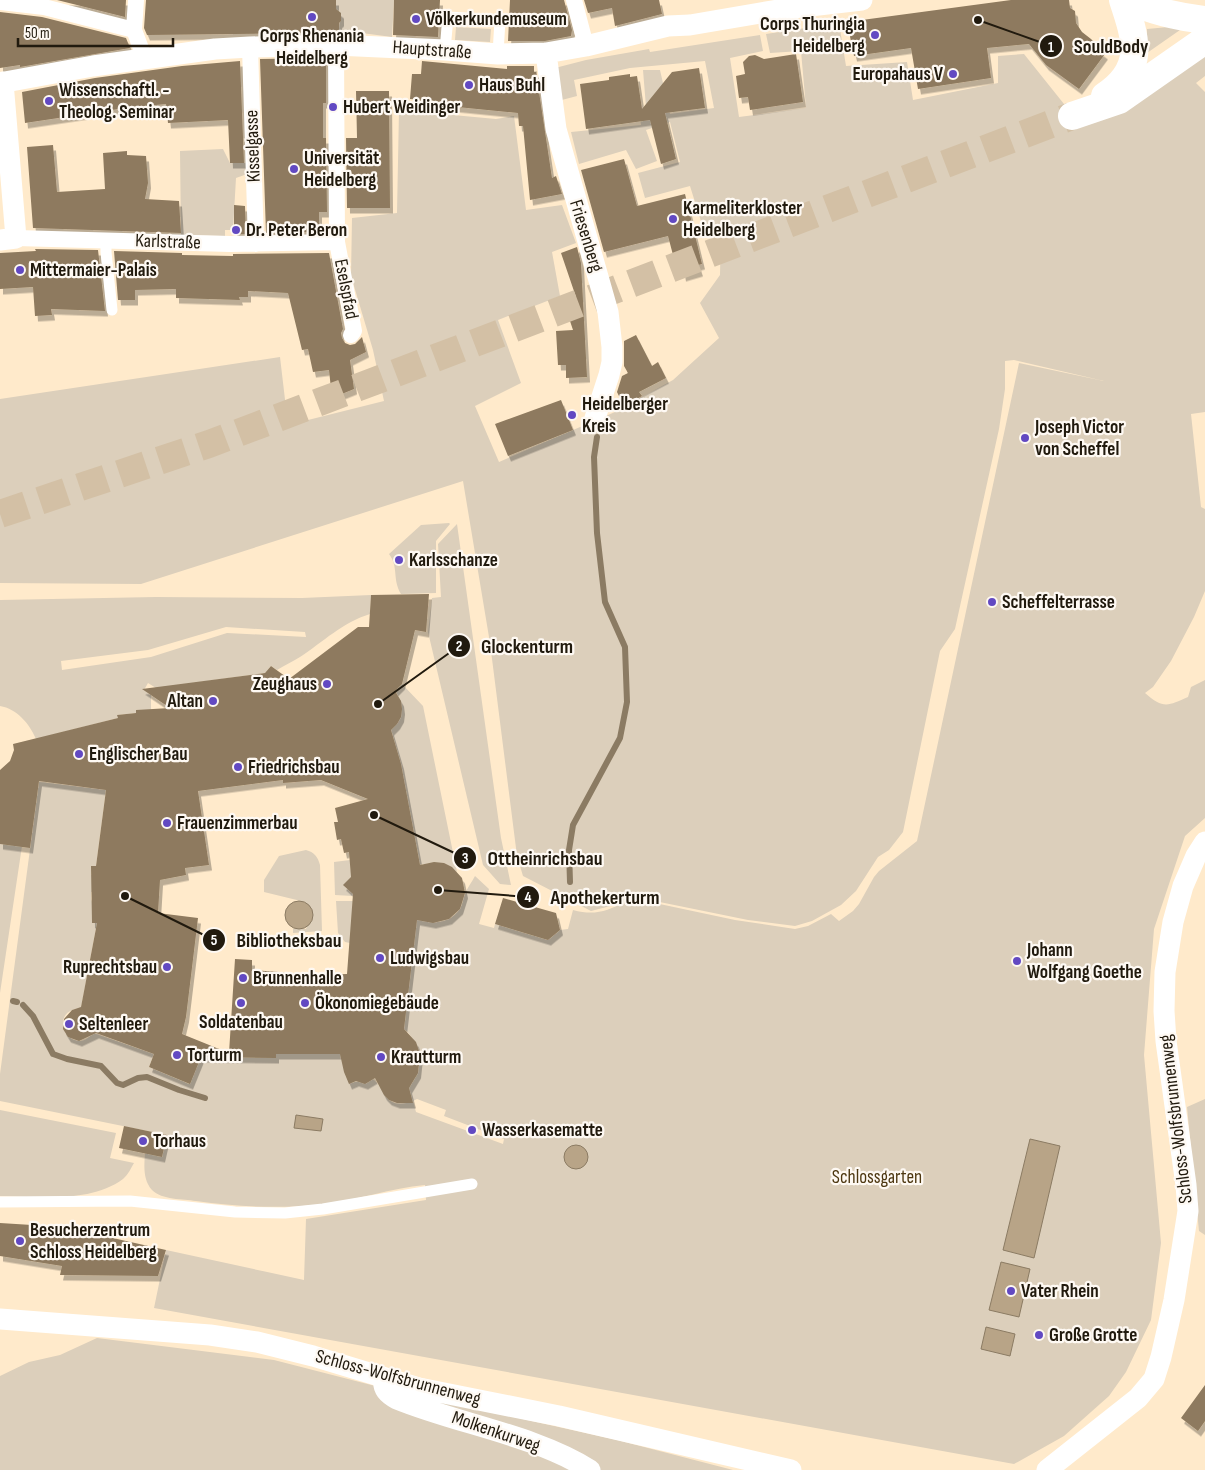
<svg xmlns="http://www.w3.org/2000/svg" width="1205" height="1470" font-family="'Sofia Sans Condensed',sans-serif">
	<style>
		.green { fill: #dccfbb; fill-rule: evenodd }
		.water { fill: #b8a487; stroke: #8b7b63 }
		.lines { fill: none; stroke-linecap: round; stroke-linejoin: round }
		.stream { stroke: #8b7b63; stroke-width: 6 }
		.building { fill: #8e7a5e; fill-rule: evenodd; filter: url(#shadow) }
		.secondary-tunnel { stroke: #d3c0a5; stroke-width: 28; stroke-dasharray: 28 14; stroke-linecap: butt }
		.service { stroke: #fff; stroke-width: 11 }
		.pedestrian { stroke: #fff; stroke-width: 16 }
		.minor { stroke: #fff; stroke-width: 21 }
		.secondary { stroke: #fff; stroke-width: 28 }
		.poi-dot { fill: #6249c2; stroke: #fef9f3; stroke-width: 2 }
		.labels { text-anchor: middle; dominant-baseline: central; stroke-width: 4.5; stroke-linejoin: round; paint-order: stroke }
		.poi-label { font-size: 19px; font-weight: bold; fill: #211a0e; stroke: #fef9f3; text-anchor: start }
		.street-label { font-size: 19px; fill: #211a0e; stroke: #fef9f3 }
		.park-label { font-size: 19px; fill: #4d3710; stroke: #fef9f3 }
		.leader { fill: none; stroke: #211a0e; stroke-width: 2 }
		.callout-dot { fill: #211a0e; stroke: #fef9f3; stroke-width: 2 }
		.mark-label { font-size: 15px; text-anchor: middle; font-weight: bold; fill: #fff }
		.callout-label { font-size: 20px; text-anchor: middle; font-weight: bold; fill: #211a0e; stroke: #fef9f3; stroke-width: 4.5; stroke-linejoin: round; paint-order: stroke }
	</style>
	<defs>
		<filter id="shadow"><feDropShadow dx="3" dy="5.5" stdDeviation="0" flood-color="#0004"/></filter>
	</defs>
	<rect width="100%" height="100%" fill="#ffeacb"/>
	<path class="green" d="M336,0H394L392,37L339,30L341,14L336,10Z
		M839,23L846,66L907,62L913,100L998,83V56L1024,54L1068,109L1205,53V76L1196,83L1205,92V412L1191,414L1201,507L1205,509V591L1194,617L1171,661L1153,687L1145,693C1163,709 1168,706 1188,697L1191,687L1205,680V818L1185,836L1154,929L1144,1055L1161,1243L1151,1320L1126,1372L1109,1396L1064,1436L1014,1464L154,1308L166,1250L304,1280L306,1219L426,1200L425,1185C391,1188 358,1200 324,1204C281,1209 239,1207 196,1201C183,1199 162,1200 152,1190C143,1180 144,1166 145,1153L162,1157L167,1135L0,1101V1074L39,782L106,790L96,866H91V875H96V892H91V899L96,913L92,914V923H97L81,1008C44,1011 72,1060 93,1033L154,1054L149,1067L189,1084L201,1057L276,1058V1054H343L347,1078L350,1083L373,1079C386,1090 387,1112 412,1101L408,1088C425,1069 423,1045 404,1029L417,918C432,925 450,924 460,909C463,904 463,899 465,894C467,888 472,882 475,876L489,889L479,924L494,928L495,924L548,940L560,930L568,929L573,910C595,916 606,911 626,902L591,911L523,876L517,856L490,643L463,481L141,584L0,583V399L280,357L288,425L384,401L373,350L351,276L352,218L397,213L399,110L496,119L514,116L526,210L562,205L576,243L552,252L560,296L498,320L521,383L475,406L499,462L615,412L673,380L719,338L700,303L720,275L721,228L704,231L690,186L645,198L638,173L680,162L670,122L646,130L657,161L636,169L626,150L579,164L571,132L641,125L639,110L646,107L643,70H660L670,114L714,108L705,61L630,68L574,80L577,96L558,101L555,68L586,60L649,49L650,52L760,35L763,51L730,58L739,117L806,108L801,51L770,53L766,34ZM1014,360L1104,381L1019,363L917,841L879,871L874,877L859,904L853,911L839,921L831,914L808,926L795,929L735,920L636,899L640,898L748,920L795,926L812,921L841,905L856,891L878,857L889,850L903,832L940,651L955,629L999,429L1005,389V361ZM417,1099L446,1110L444,1116L504,1139L503,1144L416,1112L413,1101Z
		M1179,26L1180,30L1147,53V29Z
		M456,27L491,29L490,42L455,40Z
		M223,149L230,163H249L250,173L236,178L233,230H225V236L181,235L180,151Z
		M449,523L450,524L436,541V593L401,594C392,579 399,567 389,554L421,525Z
		M457,524L501,838L511,885L500,884L483,865L428,632L432,598L441,597L438,544Z
		M371,595L370,614C343,622 323,642 300,657C293,661 284,666 277,670L271,666L265,673L156,688L148,683L144,690L151,695V710L144,713L143,710H136V713L118,715V718L36,739C29,723 17,709 0,706V600L156,597L302,598ZM226,627L305,632L306,637L227,633L151,657L62,670L61,661L148,650Z
		M402,684L423,706L457,872C445,862 435,862 420,865L401,765L391,730C403,718 405,705 395,691Z
		M0,844L22,846L0,993Z
		M306,850C314,852 318,857 320,865L322,931L293,933V929H306L312,909L305,902L264,892V880L279,856Z
		M350,860L353,896L335,895L334,862Z
		M336,901H353L350,943L345,942L338,933Z
		M1205,1099V1235L1199,1231L1187,1107Z
		M0,1110L116,1133L110,1158L134,1163C131,1168 128,1175 123,1179C91,1203 38,1197 0,1196Z
		M97,1338L274,1360L383,1388L617,1440L733,1470H0V1376L29,1362L60,1355Z"/>
	<path class="water" d="M285 915a14 14 0 1 1 28 0a14 14 0 1 1-28 0Z
		M296,1115L323,1119L321,1131L294,1128Z
		M1030,1139L1060,1146L1034,1258L1003,1250Z
		M564 1157a12 12 0 1 1 24 0a12 12 0 1 1-24 0Z
		M1001,1262L1030,1269L1019,1317L989,1310Z
		M986,1327L1015,1334L1010,1356L981,1349Z"/>
	<g class="lines">
		<path class="stream" d="M570,882L569,850L573,825L620,738L627,702L625,647L605,602L597,533L594,457L597,437
			M13,1001L17,1002
			M23,1005L33,1016L53,1054L67,1059L101,1066L117,1083L123,1085L138,1078L147,1077L179,1090L205,1098"/>
	</g>
	<path class="building" d="M57,0H126L125,17Z
		M146,0H336V9L341,13V21L339,23V30H323L324,33L147,35L144,28Z
		M394,0H440L438,37L393,35Z
		M510,0H564L572,30L571,36L545,41H508Z
		M584,0H659L662,14L615,26L612,8L588,13Z
		M1011,0H1069L1070,8L1075,11L1076,23L1082,32L1091,39L1095,43L1093,45L1105,54L1079,89L1046,65L1029,44L987,48L991,78L918,89L911,48L854,56L847,22Z
		M0,12L42,17L126,38L130,48L20,67V65L0,68Z
		M796,54L803,102L750,110L748,97L739,98L736,76L745,74L743,62L749,56L755,55L764,59Z
		M326,58V103H323V138H326L327,212H319V232L266,233L260,59Z
		M240,61L244,163H230L228,120L168,123L166,104L125,108L25,123L22,92L95,78L182,66Z
		M422,61L507,69V66H534V72H536L552,178L556,176L562,194L530,200L523,126H519L518,113L437,105V101L410,99L412,74H421Z
		M699,68L705,108L665,113L676,159L661,164L650,120L586,129L580,84L609,80V77L630,74V77L637,76L642,109L672,72Z
		M356,91H389L390,208H347L346,138H357Z
		M53,145L57,192L105,189L103,153L127,151V155L146,156L148,183L145,199L179,201L181,233L33,228L27,147Z
		M624,159L637,206L685,194L702,264L698,265L700,271L683,276L682,270H677L668,236L604,252L581,170Z
		M234,205L245,206L246,234H234Z
		M577,247L581,263L587,377L566,378V365H558L556,331L573,330L564,303L576,297L561,253Z
		M35,249L98,250L105,311L51,309L52,315L35,316L33,287L0,289V253L36,251Z
		M114,251L182,253V255L233,256V254L329,253L343,329L341,333L342,338L345,343L350,345L355,344L362,337L366,352L350,360L354,389L332,398L329,370L313,372L308,349L302,350L288,293L248,291V297H239L240,300L176,298V289L135,290V300H118Z
		M636,335L652,366L658,362L666,378L639,392L642,396L624,406L617,392L622,376L628,373L624,366V341Z
		M561,400L573,430L508,456L495,424Z
		M429,594L426,632L415,630L402,684L395,691L401,701L402,709L401,717L397,724L391,730L401,764L420,865L434,862L444,863L452,867L462,878L465,893L460,909L449,919L433,923L417,920L404,1029L416,1042L420,1054L418,1073L409,1088L413,1103H397L389,1100L384,1095L375,1078L365,1084L356,1081L349,1084L344,1072L340,1054H276V1058L201,1057L190,1084L149,1067L154,1054L96,1033L79,1041L68,1037L63,1029L64,1019L72,1010L81,1007L97,923H92L91,866H96L106,790L39,781L30,848L0,844V770L10,761L14,750L13,744L118,718L117,715L136,713V710L170,708L142,689L265,673L271,666L289,679L358,627H369L371,595ZM283,780V783L321,780L368,799L335,808L338,822H334L337,840L341,839L344,853L349,852L351,877L343,885L353,894L347,974L319,975L252,970V960L235,959L229,1053L182,1034L186,1017L198,918L158,913L160,880L186,875L185,868L209,865L198,791Z
		M503,898L556,913L560,930L548,940L495,924Z
		M124,1126L167,1135L162,1157L119,1148Z
		M0,1223L64,1227L166,1250L158,1276L60,1275L62,1266L0,1256Z
		M1205,1385V1421L1198,1431L1181,1418Z"/>
	<g class="lines">
		<path class="secondary-tunnel" d="M0,514L209,444L1072,116"/>
		<path class="service" d="M445,50L448,17L500,20L498,54
			M106,240V252L112,310
			M0,1202L130,1201L235,1212L285,1213L323,1209L472,1184"/>
		<path class="pedestrian" d="M136,0L134,30L145,59
			M574,0L586,46
			M0,2L44,7L134,30
			M336,45L337,242L354,331L351,335
			M250,47L256,244
			M16,238L230,244L337,242"/>
		<path class="minor" d="M546,53L556,129L608,312L612,347V362L609,375L595,418
			M0,83L93,66L215,49L250,47L336,45L445,50L498,54L546,53L586,46L668,26L690,25L784,9L862,0
			M0,240L16,238L3,82
			M0,1319L210,1335L257,1342L313,1356L419,1388L559,1416L791,1470
			M384,1378C382,1389 388,1394 397,1399C458,1424 535,1435 590,1470
			M1047,1470L1138,1398L1154,1379L1161,1357L1174,1300L1188,1211L1186,1185L1166,1041L1164,1011L1165,972L1173,922L1183,886L1196,856L1205,842"/>
		<path class="secondary" d="M1129,0C1154,12 1178,17 1205,20
			M1105,96C1146,69 1136,39 1123,0
			M1072,116L1119,100L1205,40"/>
	</g>
	<g class="poi-dot">
		<circle cx="312" cy="17" r="5"/>
		<circle cx="416" cy="19" r="5"/>
		<circle cx="875" cy="35" r="5"/>
		<circle cx="953" cy="74" r="5"/>
		<circle cx="469" cy="85" r="5"/>
		<circle cx="49" cy="101" r="5"/>
		<circle cx="333" cy="107" r="5"/>
		<circle cx="294" cy="169" r="5"/>
		<circle cx="673" cy="219" r="5"/>
		<circle cx="236" cy="230" r="5"/>
		<circle cx="20" cy="270" r="5"/>
		<circle cx="572" cy="415" r="5"/>
		<circle cx="1025" cy="438" r="5"/>
		<circle cx="399" cy="560" r="5"/>
		<circle cx="992" cy="602" r="5"/>
		<circle cx="327" cy="684" r="5"/>
		<circle cx="213" cy="701" r="5"/>
		<circle cx="79" cy="754" r="5"/>
		<circle cx="238" cy="767" r="5"/>
		<circle cx="167" cy="823" r="5"/>
		<circle cx="380" cy="958" r="5"/>
		<circle cx="1017" cy="961" r="5"/>
		<circle cx="167" cy="967" r="5"/>
		<circle cx="243" cy="978" r="5"/>
		<circle cx="241" cy="1003" r="5"/>
		<circle cx="305" cy="1003" r="5"/>
		<circle cx="69" cy="1024" r="5"/>
		<circle cx="177" cy="1055" r="5"/>
		<circle cx="381" cy="1057" r="5"/>
		<circle cx="472" cy="1130" r="5"/>
		<circle cx="143" cy="1141" r="5"/>
		<circle cx="20" cy="1241" r="5"/>
		<circle cx="1011" cy="1291" r="5"/>
		<circle cx="1039" cy="1335" r="5"/>
	</g>
	<g class="labels">
		<g class="poi-label">
			<text x="426" y="19">Völkerkundemuseum</text>
			<text x="865" y="24" text-anchor="end">Corps Thuringia<tspan x="865" dy="22">Heidelberg</tspan></text>
			<text x="312" y="36" text-anchor="middle">Corps Rhenania<tspan x="312" dy="22">Heidelberg</tspan></text>
			<text x="943" y="74" text-anchor="end">Europahaus V</text>
			<text x="479" y="85">Haus Buhl</text>
			<text x="59" y="90">Wissenschaftl. -<tspan x="59" dy="22">Theolog. Seminar</tspan></text>
			<text x="343" y="107">Hubert Weidinger</text>
			<text x="304" y="158">Universität<tspan x="304" dy="22">Heidelberg</tspan></text>
			<text x="683" y="208">Karmeliterkloster<tspan x="683" dy="22">Heidelberg</tspan></text>
			<text x="246" y="230">Dr. Peter Beron</text>
			<text x="30" y="270">Mittermaier-Palais</text>
			<text x="582" y="404">Heidelberger<tspan x="582" dy="22">Kreis</tspan></text>
			<text x="1035" y="427">Joseph Victor<tspan x="1035" dy="22">von Scheffel</tspan></text>
			<text x="409" y="560">Karlsschanze</text>
			<text x="1002" y="602">Scheffelterrasse</text>
			<text x="317" y="684" text-anchor="end">Zeughaus</text>
			<text x="203" y="701" text-anchor="end">Altan</text>
			<text x="89" y="754">Englischer Bau</text>
			<text x="248" y="767">Friedrichsbau</text>
			<text x="177" y="823">Frauenzimmerbau</text>
			<text x="1027" y="950">Johann<tspan x="1027" dy="22">Wolfgang Goethe</tspan></text>
			<text x="390" y="958">Ludwigsbau</text>
			<text x="157" y="967" text-anchor="end">Ruprechtsbau</text>
			<text x="253" y="978">Brunnenhalle</text>
			<text x="315" y="1003">Ökonomiegebäude</text>
			<text x="241" y="1022" text-anchor="middle">Soldatenbau</text>
			<text x="79" y="1024">Seltenleer</text>
			<text x="187" y="1055">Torturm</text>
			<text x="391" y="1057">Krautturm</text>
			<text x="482" y="1130">Wasserkasematte</text>
			<text x="153" y="1141">Torhaus</text>
			<text x="30" y="1230">Besucherzentrum<tspan x="30" dy="22">Schloss Heidelberg</tspan></text>
			<text x="1021" y="1291">Vater Rhein</text>
			<text x="1049" y="1335">Große Grotte</text>
		</g>
		<g class="street-label">
			<text transform="translate(432 50) rotate(4)">Hauptstraße</text>
			<text transform="translate(253 146) rotate(-92)">Kisselgasse</text>
			<text transform="translate(586 236) rotate(73)">Friesenberg</text>
			<text transform="translate(168 242) rotate(2)">Karlstraße</text>
			<text transform="translate(346 289) rotate(79)">Eselspfad</text>
			<text transform="translate(1176 1119) rotate(-97)">Schloss-Wolfsbrunnenweg</text>
			<text transform="translate(398 1378) rotate(15)">Schloss-Wolfsbrunnenweg</text>
			<text transform="translate(496 1432) rotate(19)">Molkenkurweg</text>
		</g>
		<g class="park-label">
			<text x="877" y="1177">Schlossgarten</text>
		</g>
	</g>
	<path class="leader" d="M978 20L1051 46M378 704L459 646M374 815L465 858M438 890L528 897M125 896L214 940"/>
	<g class="callout-dot">
		<circle cx="978" cy="20" r="5"/>
		<circle cx="378" cy="704" r="5"/>
		<circle cx="374" cy="815" r="5"/>
		<circle cx="438" cy="890" r="5"/>
		<circle cx="125" cy="896" r="5"/>
		<circle cx="1051" cy="46" r="12"/>
		<circle cx="459" cy="646" r="12"/>
		<circle cx="465" cy="858" r="12"/>
		<circle cx="528" cy="897" r="12"/>
		<circle cx="214" cy="940" r="12"/>
	</g>
	<g class="mark-label">
		<text x="1051" y="52">1</text>
		<text x="459" y="651">2</text>
		<text x="465" y="863">3</text>
		<text x="528" y="902">4</text>
		<text x="214" y="945">5</text>
	</g>
	<g class="callout-label">
		<text x="1111" y="53">SouldBody</text>
		<text x="527" y="653">Glockenturm</text>
		<text x="545" y="865">Ottheinrichsbau</text>
		<text x="605" y="904">Apothekerturm</text>
		<text x="289" y="947">Bibliotheksbau</text>
	</g>
	<path d="M18 38v8h155v-8" fill="none" stroke="#211a0e" stroke-width="2.5"/>
	<text x="25" y="38" font-size="15" fill="#211a0e" stroke="#fef9f3" stroke-width="4" paint-order="stroke">50 m</text>
</svg>
